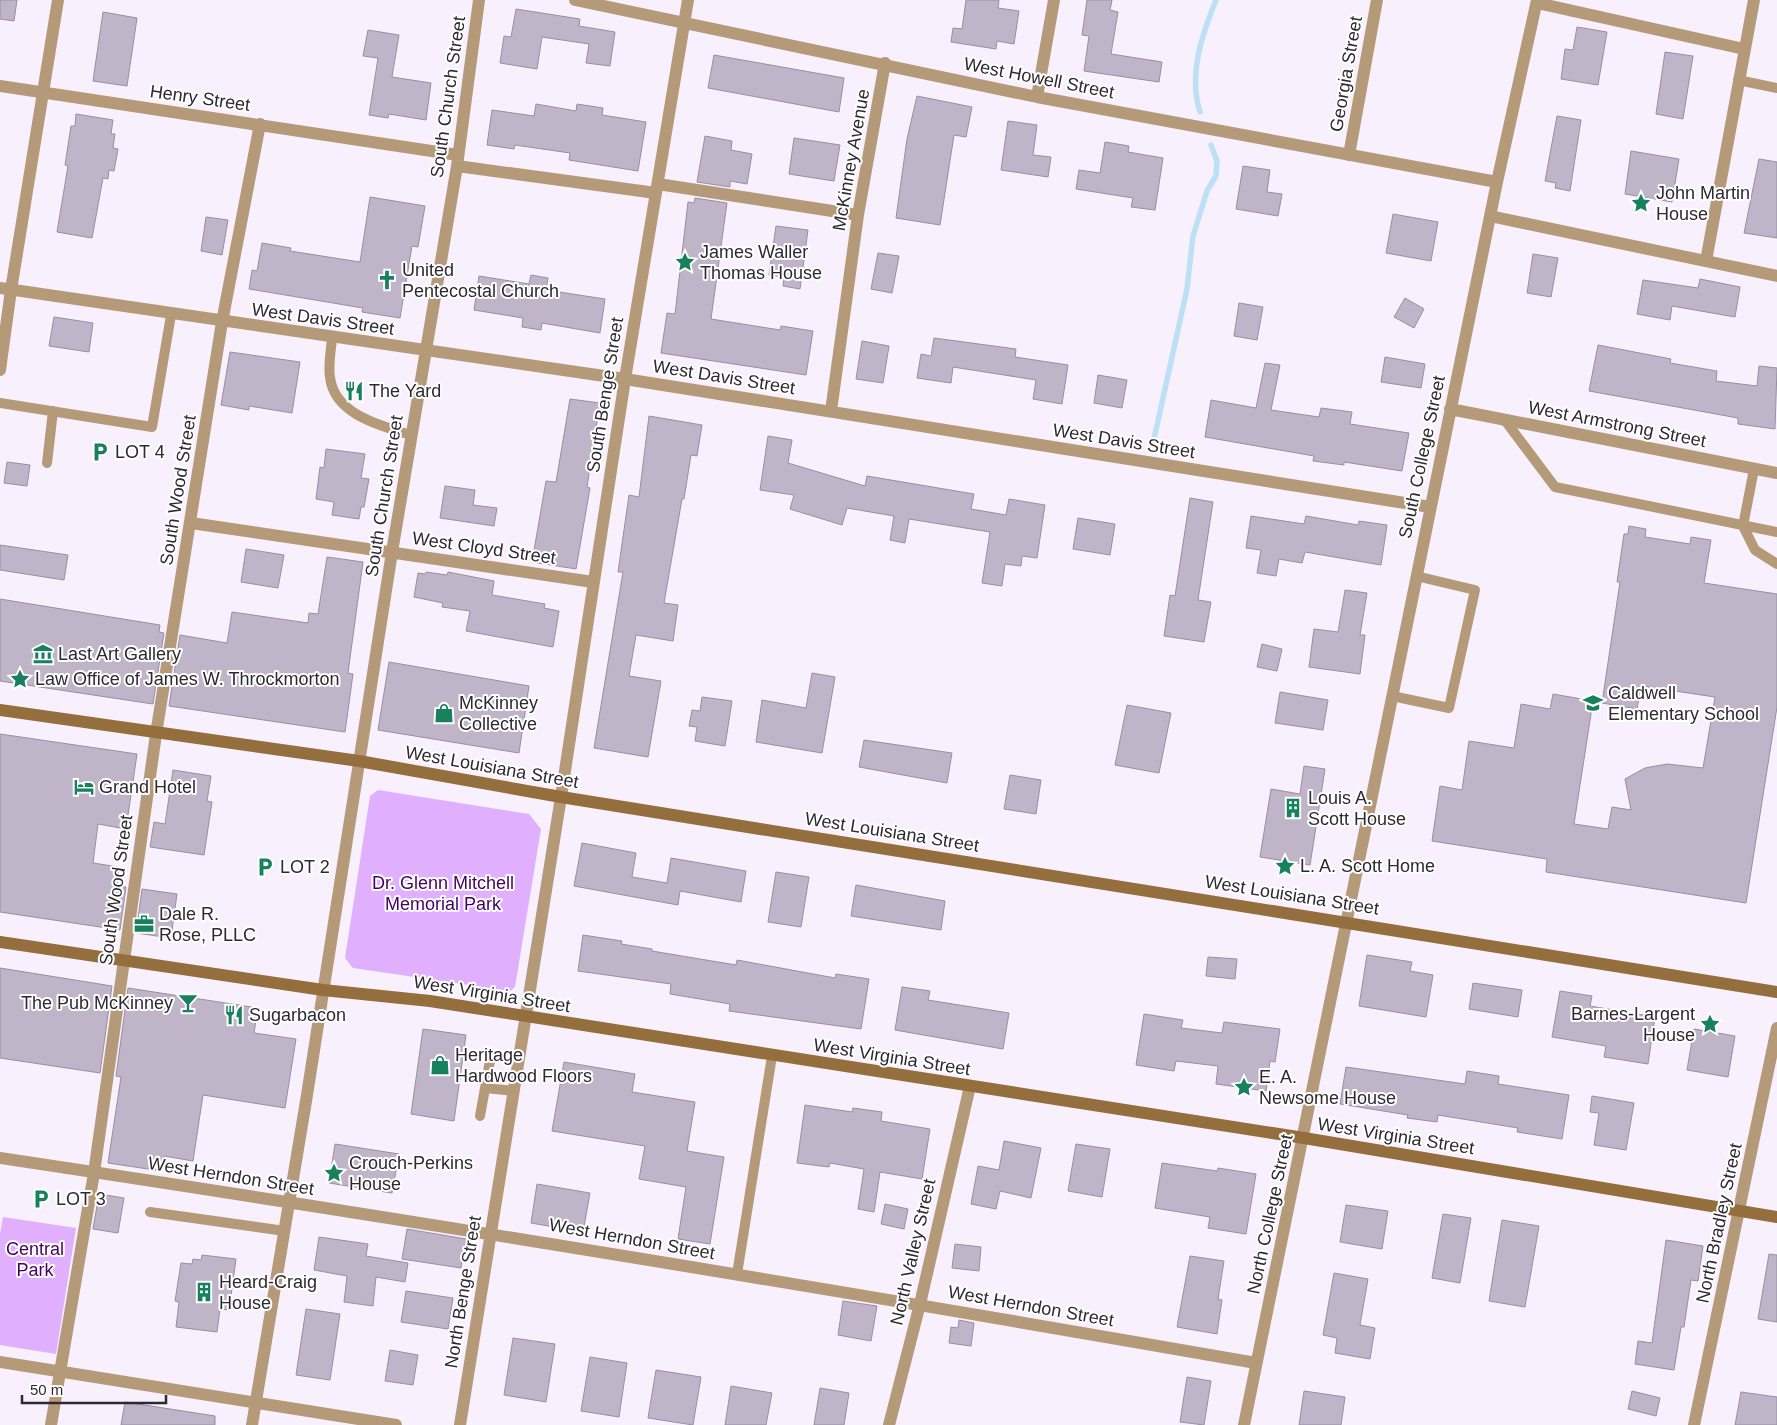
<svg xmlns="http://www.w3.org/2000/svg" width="1777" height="1425" font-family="Helvetica,sans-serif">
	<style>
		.green { fill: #e0affe }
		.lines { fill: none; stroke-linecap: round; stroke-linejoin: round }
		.stream { stroke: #bde0f7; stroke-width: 5.5 }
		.building { fill: #c0b4c9; stroke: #9a8ea2 }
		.service { stroke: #b59a7a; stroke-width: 10 }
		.minor { stroke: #b59a7a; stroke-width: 12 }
		.tertiary { stroke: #b59a7a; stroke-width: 12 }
		.secondary { stroke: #956e3d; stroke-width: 12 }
		.labels { text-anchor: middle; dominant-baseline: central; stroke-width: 4; stroke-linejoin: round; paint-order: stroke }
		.street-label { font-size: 18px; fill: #2e2931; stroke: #fff }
		.poi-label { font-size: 18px; fill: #2e2931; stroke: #fff; text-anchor: start }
		.park-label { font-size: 18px; fill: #460062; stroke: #fff }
	</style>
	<rect width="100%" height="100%" fill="#f8f0fd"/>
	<path class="green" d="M378,790L529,814L541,829L515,987L510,991L353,968L345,958L370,796Z
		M3,1217L76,1228L56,1354L0,1345V1234Z"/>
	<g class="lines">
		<path class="stream" d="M1200,112C1188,74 1202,35 1216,0
			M1154,439L1187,289L1193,236L1207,191L1216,176L1217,161L1211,145"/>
	</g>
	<path class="building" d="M0,0H17L14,21L0,19Z
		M966,0H999L998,8L1019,11L1014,44L997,41L996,49L951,42L953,28L962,29Z
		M1087,0H1112L1110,10L1118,12L1111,54L1162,62L1159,82L1084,71L1089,36L1082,35Z
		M516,9L580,19L579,26L615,32L610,66L586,63L589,44L542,37L537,69L500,63L504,36L511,37Z
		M103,12L137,18L127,86L93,81Z
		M1577,27L1607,32L1598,85L1561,79L1565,49L1573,50Z
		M368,30L399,35L392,77L431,83L426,120L389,114L388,118L369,115L378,58L363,56Z
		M1665,52L1693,56L1683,119L1656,114Z
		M714,55L844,78L839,112L708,88Z
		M917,96L972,107L966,137L954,135L940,225L896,218L907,139Z
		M536,104L576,111L577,104L603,108L602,115L646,122L638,171L569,160L570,153L515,145L514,149L487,145L492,110L534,116Z
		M76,114L113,120L111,134H115L113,148L118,149L114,171L109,170L108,179L103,178L92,238L57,232L68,166L65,165L71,126H75Z
		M1557,116L1581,120L1570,191L1555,188L1556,183L1545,181Z
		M1008,121L1037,125L1033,155L1051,157L1048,177L1001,170Z
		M705,136L732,141L731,150L752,154L747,184L730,181V187L697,182Z
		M794,138L840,145L834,181L789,174Z
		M1105,142L1129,146L1128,152L1163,158L1155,210L1131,207L1133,198L1076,189L1079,170L1100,173Z
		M1631,151L1679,159L1672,202L1625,194Z
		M1759,159L1777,162V238L1744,233Z
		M1243,166L1270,170L1267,192L1282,194L1278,216L1236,209Z
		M370,197L425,206L418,247L412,246L400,318L362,312L363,308L249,289L252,270L257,271L262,243L291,248L290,251L360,262Z
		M695,198L727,203L711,319L780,330L781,326L813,331L806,375L661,353L667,313L675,314L688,202L694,203Z
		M1393,214L1438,222L1431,261L1386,253Z
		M206,217L228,220L222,255L201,251Z
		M776,226L808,230L800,289L783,286L784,277L769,275Z
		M878,253L899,256L892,293L871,289Z
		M1533,254L1558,258L1551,297L1527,293Z
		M531,275L548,278L546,290L605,299L600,333L542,323L541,330L522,327L523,318L474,310L479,276L529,284Z
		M1700,279L1740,287L1735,317L1672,306L1670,320L1637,314L1643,280L1698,288Z
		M1405,298L1424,309L1414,328L1394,317Z
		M1239,303L1263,307L1257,340L1234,336Z
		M54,317L93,323L89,352L49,346Z
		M934,338L1016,349L1015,357L1068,365L1062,404L1033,399L1036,380L953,367L951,383L917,378L921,354L931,356Z
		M862,341L889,346L883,383L856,379Z
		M1598,345L1671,359L1670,363L1717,371L1716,381L1757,386L1759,366L1777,368L1775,429L1738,424V418L1589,391Z
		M230,352L300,362L292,413L249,406V410L221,405Z
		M1385,357L1425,364L1421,388L1381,382Z
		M1265,363L1280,365L1271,410L1319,417L1321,408L1352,412L1350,424L1409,433L1402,471L1344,462V465L1313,461L1314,456L1205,437L1211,400L1256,408Z
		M1098,375L1127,380L1122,408L1094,403Z
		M570,399L600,403L587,487L590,488L576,569L532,562L546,481L556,482Z
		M649,416L702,425L697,456L691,455L684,499H682L664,603L678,605L673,641L636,635L629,676L661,681L648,757L594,748L623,572H618L629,495L639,497Z
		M768,436L792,440L788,463L865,486L867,476L974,494L971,509L1006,515L1009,499L1045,505L1037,558L1022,556L1021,566L1005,564L1002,586L982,583L990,532L909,519L905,543L890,540L894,516L847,508L842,525L790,509L794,495L760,490Z
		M326,449L365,454L361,478L369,479L364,507H361L359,519L332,515L334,502L316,499L320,467L324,468Z
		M7,462L30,465L27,486L4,483Z
		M445,486L475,490L473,505L497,508L494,526L440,518Z
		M1190,498L1213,502L1198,600L1211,602L1204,642L1164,636L1170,595L1175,596Z
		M1251,516L1304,524L1306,516L1358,525L1359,521L1387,525L1381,565L1305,552L1302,563L1279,559L1276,576L1257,573L1261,550L1246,548Z
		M1078,518L1115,524L1110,555L1073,549Z
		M1629,526L1646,529L1645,537L1690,544L1691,537L1711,540L1704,583L1777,594V707L1746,903L1546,872L1547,859L1432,841L1440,786L1462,790L1469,741L1514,748L1521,704L1550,709L1553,694L1593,701L1574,824L1608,829L1612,807L1631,810L1625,779L1645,768L1667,764L1703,768L1715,697L1641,686L1637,709L1602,703L1620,582H1617L1624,534H1628Z
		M0,545L68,555L64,580L0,570Z
		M246,549L284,555L278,588L241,582Z
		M327,557L363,562L348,673L353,674L345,732L169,706L180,635L227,643L232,612L308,623L309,613L318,614Z
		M426,572L447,575L448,572L494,581L492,595L545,604L544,608L559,611L553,647L466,631L470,611L442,607L443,603L414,597L418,573L425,574Z
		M1345,590L1367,593L1360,635H1365L1360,674L1309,667L1314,629L1338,632Z
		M0,599L160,625L159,632L164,633L153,704L0,681Z
		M1262,644L1282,649L1277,671L1257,667Z
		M389,662L529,686L519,753L378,730Z
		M812,673L835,677L822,753L756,742L762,700L806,708Z
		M1280,692L1328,700L1323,730L1275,723Z
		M702,697L732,701L725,746L695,741L697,727L689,726L692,710L700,711Z
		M1127,705L1171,713L1159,773L1115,765Z
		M0,734L137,754L126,829L98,824L93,863L119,867L117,886L126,887L120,930L0,912Z
		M864,740L952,753L947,783L859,767Z
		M1304,766L1325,769L1310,865L1260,857L1271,789L1300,794Z
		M173,770L211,776L207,801L212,802L204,855L150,847L154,822L165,824Z
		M1010,775L1041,780L1036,814L1004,809Z
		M582,843L636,853L632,877L667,883L671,858L746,871L741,902L680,891L678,905L574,886Z
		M776,872L809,877L801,927L768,922Z
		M856,885L945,901L941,930L851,916Z
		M142,889L177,894L171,938L136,933Z
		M583,935L622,941L621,944L652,949V951L736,965L737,960L835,978L836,974L869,979L861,1029L729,1011L730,1004L670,994L671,984L578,971Z
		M1367,955L1412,962L1410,971L1433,975L1426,1017L1359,1006Z
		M1208,957L1237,959L1235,979L1206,976Z
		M0,968L112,986L100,1073L0,1058Z
		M1473,983L1522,990L1518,1017L1469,1009Z
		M902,987L930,991L928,1000L1009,1013L1003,1049L895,1030Z
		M128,988L258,1008L254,1033L296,1039L285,1108L203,1095L193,1161L164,1156L161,1171L108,1163L121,1077L116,1076Z
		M1560,991L1592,996L1590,1006L1655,1017L1648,1064L1604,1057L1606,1046L1552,1037Z
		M1144,1014L1183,1020L1181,1028L1222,1033L1224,1022L1280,1029L1275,1062L1270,1061L1266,1091L1216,1084L1218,1066L1176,1061L1174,1071L1136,1065Z
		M423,1029L466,1035L454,1121L411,1114Z
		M1694,1029L1735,1036L1728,1077L1687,1070Z
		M564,1062L635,1074L632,1092L695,1102L687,1151L724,1157L710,1244L678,1239L686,1187L639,1179L645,1146L552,1131Z
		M1346,1067L1465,1084L1467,1071L1499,1076L1498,1084L1569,1095L1562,1139L1517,1132L1518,1128L1438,1115L1437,1122L1407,1118L1408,1115L1340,1104Z
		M1592,1096L1634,1103L1626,1150L1594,1145L1599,1113L1590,1112Z
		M805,1105L852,1112L853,1108L882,1112L881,1121L930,1129L922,1179L880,1172L874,1212L858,1209L864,1169L830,1163L829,1167L797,1163Z
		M1004,1141L1041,1148L1031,1198L1000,1191L996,1209L971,1204L978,1166L999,1170Z
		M335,1144L399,1154L392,1193L329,1183Z
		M1076,1144L1110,1149L1102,1197L1068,1191Z
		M1162,1163L1217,1171L1218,1168L1256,1174L1246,1234L1208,1228L1210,1217L1155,1208Z
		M537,1184L590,1193L583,1232L531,1223Z
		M99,1194L124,1198L118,1233L93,1229Z
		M885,1204L908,1209L904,1229L881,1224Z
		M1346,1205L1388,1211L1382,1249L1340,1242Z
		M1443,1214L1471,1218L1460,1283L1432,1278Z
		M1502,1220L1539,1226L1525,1307L1489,1301Z
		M407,1229L466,1239L461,1268L402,1259Z
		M319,1237L368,1244L366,1256L408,1263L405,1282L376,1277L373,1306L344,1302L347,1276L314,1270Z
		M1666,1240L1703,1246L1698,1281L1691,1280L1684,1327H1681L1674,1370L1635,1364L1638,1341L1652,1343Z
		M955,1244L981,1247L979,1271L952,1268Z
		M1769,1254L1777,1255V1322L1758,1319Z
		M202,1255L236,1259L229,1310L220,1309L217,1332L176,1327L179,1302L175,1301L181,1263L192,1264L193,1259L201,1260Z
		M1190,1256L1224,1261L1218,1299L1222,1300L1217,1334L1177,1327Z
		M1334,1273L1368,1279L1360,1325L1375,1328L1370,1359L1335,1353L1337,1338L1323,1335Z
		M406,1291L453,1298L448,1329L401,1322Z
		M843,1301L877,1306L871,1341L838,1335Z
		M306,1309L340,1314L330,1380L296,1375Z
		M959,1320L974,1323L971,1346L949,1343L951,1327L958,1328Z
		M513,1338L555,1344L546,1402L504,1395Z
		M390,1350L418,1355L413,1385L385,1381Z
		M590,1357L627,1363L619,1417L581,1411Z
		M656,1370L701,1377L693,1425L648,1418Z
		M1187,1377L1211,1381L1204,1425L1180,1422Z
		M731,1386L772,1393L766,1425H725Z
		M820,1388L849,1393L844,1425H814Z
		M1304,1391L1345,1397L1341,1425H1299Z
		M1632,1391L1660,1398L1656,1416L1628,1409Z
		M1741,1392L1777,1397V1425H1735Z
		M125,1402L215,1416V1425H121Z"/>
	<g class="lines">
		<path class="service" d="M1738,80L1777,88
			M332,338C331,351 328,365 330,377C334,415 382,426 411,435
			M0,403L152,427L171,315
			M1504,419L1555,487L1777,532
			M47,463L53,411
			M1754,469L1743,526L1755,550L1777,564
			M1392,696L1449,708L1475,590L1416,576
			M485,1088L514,1091
			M480,1116L491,1055
			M150,1212L285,1231
			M737,1274L772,1056"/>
		<path class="minor" d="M575,0L1037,97L1497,182
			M1537,3L1744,49
			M0,86L458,155
			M1037,97L1054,0
			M1349,155L1377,0
			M457,166L656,193
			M658,184L858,215
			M1490,216L1777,276
			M1706,261L1754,0
			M0,288L625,379L1430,507
			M11,290L58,0
			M1450,409L1777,473
			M831,411L858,215L885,63
			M191,523L593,582
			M0,1158C420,1221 838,1290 1256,1363
			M0,1362L396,1425
			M51,1425L94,1173L156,734L222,322L260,124
			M252,1425L307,1095L392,552L457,166L479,0
			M460,1425L561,797L625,379L688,0
			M889,1425L920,1304L970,1086
			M1244,1425L1497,182L1537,0
			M1694,1425L1777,1028"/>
		<path class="tertiary" d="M0,370L11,290"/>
		<path class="secondary" d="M0,710L359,761L561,797L1777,992
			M0,942L323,990L430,1001L1304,1138L1777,1217"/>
	</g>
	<defs>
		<symbol id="sight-bare" viewBox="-9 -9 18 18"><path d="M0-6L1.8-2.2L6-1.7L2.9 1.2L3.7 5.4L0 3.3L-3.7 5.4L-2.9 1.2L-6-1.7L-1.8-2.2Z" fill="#17815d" stroke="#fff" stroke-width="2.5" paint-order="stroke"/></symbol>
		<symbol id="church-bare" viewBox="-9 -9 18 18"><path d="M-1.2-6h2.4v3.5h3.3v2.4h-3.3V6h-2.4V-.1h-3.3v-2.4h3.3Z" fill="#17815d" stroke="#fff" stroke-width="2.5" paint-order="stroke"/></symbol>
		<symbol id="restaurant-bare" viewBox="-9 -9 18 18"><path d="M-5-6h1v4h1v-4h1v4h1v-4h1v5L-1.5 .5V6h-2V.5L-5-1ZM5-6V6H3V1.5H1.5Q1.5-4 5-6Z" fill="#17815d" stroke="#fff" stroke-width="2.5" paint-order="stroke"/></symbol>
		<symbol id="parking-bare" viewBox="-9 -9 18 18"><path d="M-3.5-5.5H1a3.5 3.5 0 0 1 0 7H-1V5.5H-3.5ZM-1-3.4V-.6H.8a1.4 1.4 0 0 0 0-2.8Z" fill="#17815d" stroke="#fff" stroke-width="2.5" paint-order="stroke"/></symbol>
		<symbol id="museum-bare" viewBox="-9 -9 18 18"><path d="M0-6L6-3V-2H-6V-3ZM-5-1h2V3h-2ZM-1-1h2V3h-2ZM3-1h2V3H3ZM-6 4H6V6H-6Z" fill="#17815d" stroke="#fff" stroke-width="2.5" paint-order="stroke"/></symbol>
		<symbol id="school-bare" viewBox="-9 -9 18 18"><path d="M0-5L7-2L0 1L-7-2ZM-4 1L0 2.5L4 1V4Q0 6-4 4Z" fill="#17815d" stroke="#fff" stroke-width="2.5" paint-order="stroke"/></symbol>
		<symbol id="shop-bare" viewBox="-9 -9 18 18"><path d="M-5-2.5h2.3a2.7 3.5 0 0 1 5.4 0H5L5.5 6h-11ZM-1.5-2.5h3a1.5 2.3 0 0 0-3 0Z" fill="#17815d" stroke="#fff" stroke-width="2.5" paint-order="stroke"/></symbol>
		<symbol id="hotel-bare" viewBox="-9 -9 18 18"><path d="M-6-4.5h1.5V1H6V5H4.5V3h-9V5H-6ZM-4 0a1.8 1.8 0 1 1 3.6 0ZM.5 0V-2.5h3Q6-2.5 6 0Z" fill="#17815d" stroke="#fff" stroke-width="2.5" paint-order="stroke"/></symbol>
		<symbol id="building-bare" viewBox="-9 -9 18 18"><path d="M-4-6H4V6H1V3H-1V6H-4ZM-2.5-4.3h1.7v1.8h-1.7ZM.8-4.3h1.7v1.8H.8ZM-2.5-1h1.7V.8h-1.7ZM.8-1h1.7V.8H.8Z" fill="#17815d" stroke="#fff" stroke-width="2.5" paint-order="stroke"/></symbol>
		<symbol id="office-bare" viewBox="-9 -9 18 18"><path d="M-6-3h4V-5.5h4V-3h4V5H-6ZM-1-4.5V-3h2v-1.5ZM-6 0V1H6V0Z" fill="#17815d" stroke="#fff" stroke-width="2.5" paint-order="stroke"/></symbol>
		<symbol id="bar-bare" viewBox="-9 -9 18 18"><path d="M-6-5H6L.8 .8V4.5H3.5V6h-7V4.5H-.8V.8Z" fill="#17815d" stroke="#fff" stroke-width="2.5" paint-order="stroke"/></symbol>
	</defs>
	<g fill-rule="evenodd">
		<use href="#sight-bare" x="1627" y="189" width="28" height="28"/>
		<use href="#sight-bare" x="671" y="248" width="28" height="28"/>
		<use href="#church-bare" x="373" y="266" width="28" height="28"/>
		<use href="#restaurant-bare" x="340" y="377" width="28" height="28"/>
		<use href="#parking-bare" x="86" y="438" width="28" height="28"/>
		<use href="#museum-bare" x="29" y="640" width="28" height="28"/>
		<use href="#sight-bare" x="6" y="665" width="28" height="28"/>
		<use href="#school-bare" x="1579" y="689" width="28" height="28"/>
		<use href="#shop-bare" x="430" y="699" width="28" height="28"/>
		<use href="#hotel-bare" x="70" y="773" width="28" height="28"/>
		<use href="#building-bare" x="1279" y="794" width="28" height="28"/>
		<use href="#sight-bare" x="1271" y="852" width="28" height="28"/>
		<use href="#parking-bare" x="251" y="853" width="28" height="28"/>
		<use href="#office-bare" x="130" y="910" width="28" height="28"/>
		<use href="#bar-bare" x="174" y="989" width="28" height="28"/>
		<use href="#restaurant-bare" x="220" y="1001" width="28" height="28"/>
		<use href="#sight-bare" x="1696" y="1010" width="28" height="28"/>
		<use href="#shop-bare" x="426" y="1051" width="28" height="28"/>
		<use href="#sight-bare" x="1230" y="1073" width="28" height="28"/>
		<use href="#sight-bare" x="320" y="1159" width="28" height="28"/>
		<use href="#parking-bare" x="27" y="1185" width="28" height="28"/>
		<use href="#building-bare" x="190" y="1278" width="28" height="28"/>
	</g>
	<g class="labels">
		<g class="street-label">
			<text transform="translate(1346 74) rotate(-80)">Georgia Street</text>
			<text transform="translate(1039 78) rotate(11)">West Howell Street</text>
			<text transform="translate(448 97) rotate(-82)">South Church Street</text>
			<text transform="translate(200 98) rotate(8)">Henry Street</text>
			<text transform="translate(851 160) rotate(-80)">McKinney Avenue</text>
			<text transform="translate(323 319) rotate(8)">West Davis Street</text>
			<text transform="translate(724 377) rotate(9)">West Davis Street</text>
			<text transform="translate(605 395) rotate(-81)">South Benge Street</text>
			<text transform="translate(1617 424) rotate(11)">West Armstrong Street</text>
			<text transform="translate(1124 441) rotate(9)">West Davis Street</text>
			<text transform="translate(1422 457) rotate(-78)">South College Street</text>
			<text transform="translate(178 490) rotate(-81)">South Wood Street</text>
			<text transform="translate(384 496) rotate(-81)">South Church Street</text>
			<text transform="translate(484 548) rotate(8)">West Cloyd Street</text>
			<text transform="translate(492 767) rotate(10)">West Louisiana Street</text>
			<text transform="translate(892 832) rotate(9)">West Louisiana Street</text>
			<text transform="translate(116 890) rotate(-82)">South Wood Street</text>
			<text transform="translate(1292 895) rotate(9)">West Louisiana Street</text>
			<text transform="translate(492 994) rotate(9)">West Virginia Street</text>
			<text transform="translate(892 1057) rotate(9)">West Virginia Street</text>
			<text transform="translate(1396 1136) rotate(9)">West Virginia Street</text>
			<text transform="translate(231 1176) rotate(9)">West Herndon Street</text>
			<text transform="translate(1270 1214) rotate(-78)">North College Street</text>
			<text transform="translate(1719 1223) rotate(-78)">North Bradley Street</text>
			<text transform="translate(632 1239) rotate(10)">West Herndon Street</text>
			<text transform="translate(913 1252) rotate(-77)">North Valley Street</text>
			<text transform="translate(463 1292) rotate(-81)">North Benge Street</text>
			<text transform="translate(1031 1306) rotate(10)">West Herndon Street</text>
		</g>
		<g class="poi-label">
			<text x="1656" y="193">John Martin<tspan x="1656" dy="21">House</tspan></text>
			<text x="700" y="252">James Waller<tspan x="700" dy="21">Thomas House</tspan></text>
			<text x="402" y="270">United<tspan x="402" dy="21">Pentecostal Church</tspan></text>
			<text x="369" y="391">The Yard</text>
			<text x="115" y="452">LOT 4</text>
			<text x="58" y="654">Last Art Gallery</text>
			<text x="35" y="679">Law Office of James W. Throckmorton</text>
			<text x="1608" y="693">Caldwell<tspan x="1608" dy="21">Elementary School</tspan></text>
			<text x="459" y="703">McKinney<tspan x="459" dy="21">Collective</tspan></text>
			<text x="99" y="787">Grand Hotel</text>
			<text x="1308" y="798">Louis A.<tspan x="1308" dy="21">Scott House</tspan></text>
			<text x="1300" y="866">L. A. Scott Home</text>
			<text x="280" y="867">LOT 2</text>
			<text x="159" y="914">Dale R.<tspan x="159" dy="21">Rose, PLLC</tspan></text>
			<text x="173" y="1003" text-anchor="end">The Pub McKinney</text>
			<text x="1695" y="1014" text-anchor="end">Barnes-Largent<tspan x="1695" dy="21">House</tspan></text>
			<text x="249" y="1015">Sugarbacon</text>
			<text x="455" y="1055">Heritage<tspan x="455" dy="21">Hardwood Floors</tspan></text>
			<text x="1259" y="1077">E. A.<tspan x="1259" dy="21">Newsome House</tspan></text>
			<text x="349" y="1163">Crouch-Perkins<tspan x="349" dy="21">House</tspan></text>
			<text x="56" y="1199">LOT 3</text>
			<text x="219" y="1282">Heard-Craig<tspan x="219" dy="21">House</tspan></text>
		</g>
		<g class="park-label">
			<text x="443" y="883">Dr. Glenn Mitchell<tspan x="443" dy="21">Memorial Park</tspan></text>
			<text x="35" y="1249">Central<tspan x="35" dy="21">Park</tspan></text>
		</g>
	</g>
	<path d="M22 1395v8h144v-8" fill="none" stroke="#2e2931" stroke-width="2.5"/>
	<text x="30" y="1395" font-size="15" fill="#2e2931" stroke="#ffffff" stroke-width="4" paint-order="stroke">50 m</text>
</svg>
